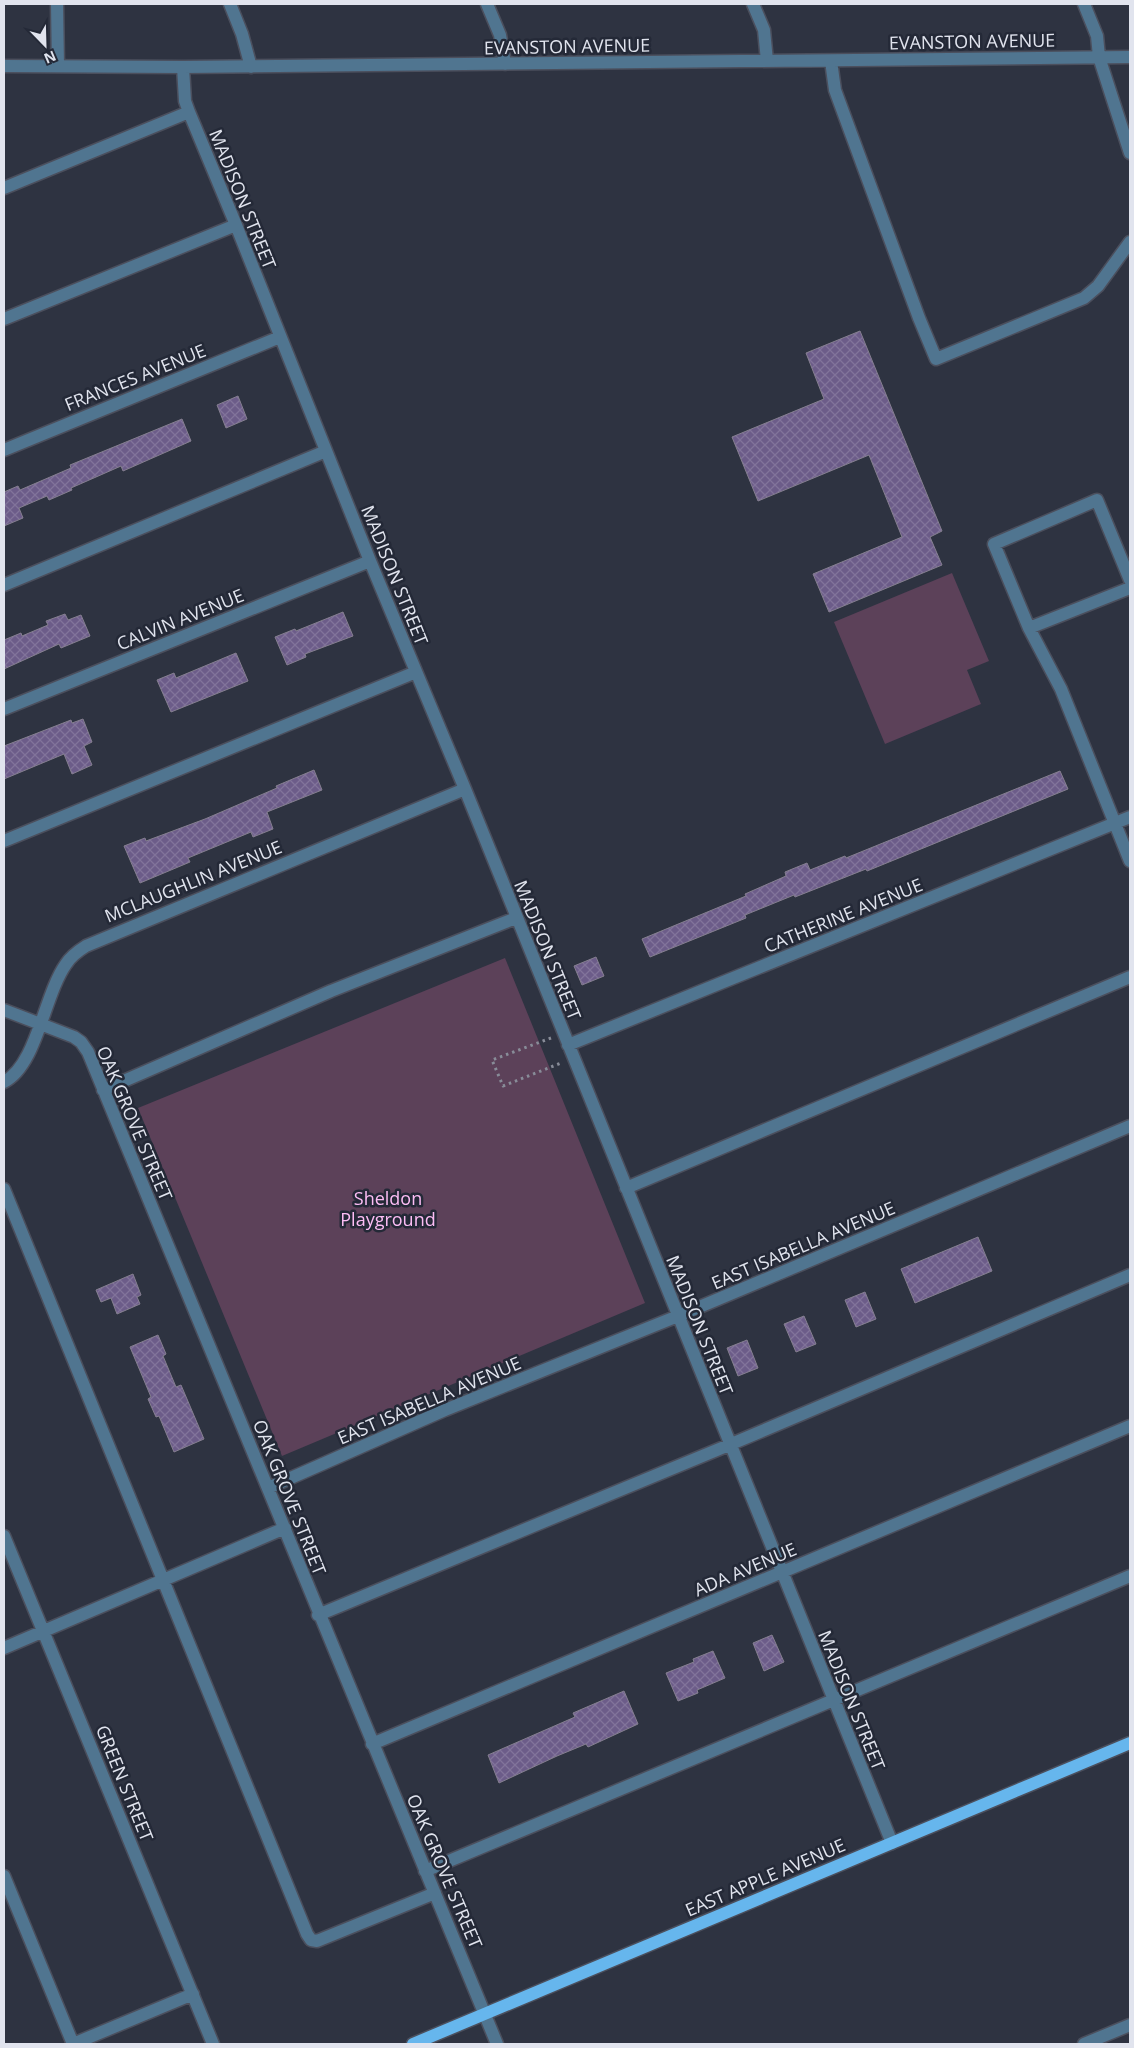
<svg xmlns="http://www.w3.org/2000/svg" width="1134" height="2048" font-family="'Open Sans',sans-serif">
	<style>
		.green { fill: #5c4159 }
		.building { fill: url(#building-cross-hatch); stroke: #857f90 }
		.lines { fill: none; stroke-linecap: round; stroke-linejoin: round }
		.minor-casing { stroke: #4b4f5d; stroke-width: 15 }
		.major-casing { stroke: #4b4f5d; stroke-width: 15 }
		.path { stroke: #888c98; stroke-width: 3; stroke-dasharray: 2.5 4; stroke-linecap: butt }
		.minor { stroke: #507590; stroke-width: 12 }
		.major { stroke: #66b6ed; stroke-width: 12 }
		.labels { text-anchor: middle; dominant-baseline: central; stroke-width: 5; stroke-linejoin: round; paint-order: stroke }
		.street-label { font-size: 18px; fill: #e1e4ee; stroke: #242937 }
		.park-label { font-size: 18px; fill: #fdbdf5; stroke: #242937 }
	</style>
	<defs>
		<pattern id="building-cross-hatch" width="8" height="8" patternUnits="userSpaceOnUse" patternTransform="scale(1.25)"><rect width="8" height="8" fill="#6c5c89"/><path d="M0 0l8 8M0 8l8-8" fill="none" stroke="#81739a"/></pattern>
	</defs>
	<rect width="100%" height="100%" fill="#2e3341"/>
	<path class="green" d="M952,573L989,661L967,670L981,704L885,744L834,622Z
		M505,958L645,1303L282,1456L138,1108Z"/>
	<path class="building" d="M860,331L942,531L930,537L942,565L829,612L813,574L902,537L869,455L758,501L732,437L824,399L806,353Z
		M238,396L247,419L226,428L217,405Z
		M182,419L191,441L123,471L121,466L71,488L72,490L49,500L47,496L19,508L23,518L4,526V492L18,486L20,490L71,468L70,465Z
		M343,612L353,636L305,654L306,657L287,665L275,637L295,629L296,631Z
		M65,614L68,620L81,615L90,636L61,648L59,644L4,669V640L21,633L22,636L48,625L46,621Z
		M236,653L248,681L171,712L157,680L174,673L176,678Z
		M83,719L92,742L84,746L92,765L72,774L64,754L4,779V746L71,720L72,723Z
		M314,770L322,790L267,812L273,829L253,837L251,832L188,858L190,862L140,883L124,846L145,838L146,841L205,819L277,788L276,786Z
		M1060,771L1068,789L867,871L866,869L795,897L794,895L745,915L746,918L650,957L642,939L746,896L745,894L786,876L785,872L807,863L810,870L845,856L846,858Z
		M596,957L604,976L582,985L574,966Z
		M978,1237L992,1271L915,1303L901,1269Z
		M133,1274L141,1295L137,1297L140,1304L117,1314L111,1298L101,1302L96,1290Z
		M865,1292L876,1319L856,1327L845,1300Z
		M804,1316L816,1344L796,1352L784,1324Z
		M158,1335L166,1354L163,1356L176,1387L181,1385L204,1439L174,1452L159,1416L156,1417L148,1399L151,1397L130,1347Z
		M747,1340L758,1368L738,1376L727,1348Z
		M772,1635L784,1662L764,1671L753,1643Z
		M713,1651L725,1678L697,1690L698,1693L678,1701L666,1673L694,1662L693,1659Z
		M624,1691L638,1724L588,1747L586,1744L557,1756L499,1783L488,1755L575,1717L573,1713Z"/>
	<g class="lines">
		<defs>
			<path id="minor" d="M57,4L58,66
				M230,4L242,34L251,67
				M487,4L500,35L505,64
				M753,4L764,30L767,61
				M1084,4L1097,36L1099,57L1130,153
				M831,61L835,90L919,318L936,359L1084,298L1098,286L1130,242
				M4,66L183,67L1130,57
				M183,67L185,101L189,112L236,225L370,561L465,789L892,1843
				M4,188L189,112
				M4,319L236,225
				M4,450L280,337
				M1130,580L1097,500L994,544L1029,628L1061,689L1130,861
				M4,585L326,451
				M1029,628L1130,588
				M4,709L370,561
				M4,841L416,672
				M4,1010L74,1037L81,1042L88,1052L497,2044
				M568,1045L1130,817
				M4,1082C37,1065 44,995 66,964C71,956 78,951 86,946L465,789
				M103,1090L331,991L516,918
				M626,1188L1130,977
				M4,1189L307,1934L311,1940L317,1941L435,1893
				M268,1488L445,1410L678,1316L1130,1126
				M4,1536L213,2044
				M318,1615L729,1445L1130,1275
				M4,1648L285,1528
				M372,1744L1130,1426
				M425,1871L1130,1576
				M4,1876L73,2044
				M73,2044L193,1994
				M1084,2044L1130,2025"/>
			<path id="major" d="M413,2044L1130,1743"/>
		</defs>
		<use href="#minor" class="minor-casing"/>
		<use href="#major" class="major-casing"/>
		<path class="path" d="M551,1038L492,1060L503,1086L561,1063"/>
		<use href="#minor" class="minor"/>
		<use href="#major" class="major"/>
	</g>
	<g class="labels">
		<g class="street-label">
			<text transform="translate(972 41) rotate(-1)">EVANSTON AVENUE</text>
			<text transform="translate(567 46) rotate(-1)">EVANSTON AVENUE</text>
			<text transform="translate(243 199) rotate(68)">MADISON STREET</text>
			<text transform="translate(135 377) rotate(-22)">FRANCES AVENUE</text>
			<text transform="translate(395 575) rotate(68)">MADISON STREET</text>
			<text transform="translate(180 619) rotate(-22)">CALVIN AVENUE</text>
			<text transform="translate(193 881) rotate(-22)">MCLAUGHLIN AVENUE</text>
			<text transform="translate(843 915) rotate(-22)">CATHERINE AVENUE</text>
			<text transform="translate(548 950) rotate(68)">MADISON STREET</text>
			<text transform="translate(135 1123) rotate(67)">OAK GROVE STREET</text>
			<text transform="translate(803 1245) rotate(-23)">EAST ISABELLA AVENUE</text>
			<text transform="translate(700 1325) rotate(68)">MADISON STREET</text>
			<text transform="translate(429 1400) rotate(-23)">EAST ISABELLA AVENUE</text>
			<text transform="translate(290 1497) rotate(68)">OAK GROVE STREET</text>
			<text transform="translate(745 1569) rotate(-23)">ADA AVENUE</text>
			<text transform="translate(852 1700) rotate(68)">MADISON STREET</text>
			<text transform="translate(125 1783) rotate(68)">GREEN STREET</text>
			<text transform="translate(445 1871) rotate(67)">OAK GROVE STREET</text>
			<text transform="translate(765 1877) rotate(-23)">EAST APPLE AVENUE</text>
		</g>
		<g class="park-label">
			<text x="388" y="1198">Sheldon<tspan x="388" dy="21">Playground</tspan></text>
		</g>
	</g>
	<rect width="1134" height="2048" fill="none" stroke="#e1e4ee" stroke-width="10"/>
	<g transform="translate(45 45) rotate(157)" stroke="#242937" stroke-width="4" paint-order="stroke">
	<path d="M0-4L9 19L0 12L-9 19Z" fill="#e1e4ee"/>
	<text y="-8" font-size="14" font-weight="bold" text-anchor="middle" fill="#e1e4ee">N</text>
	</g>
</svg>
